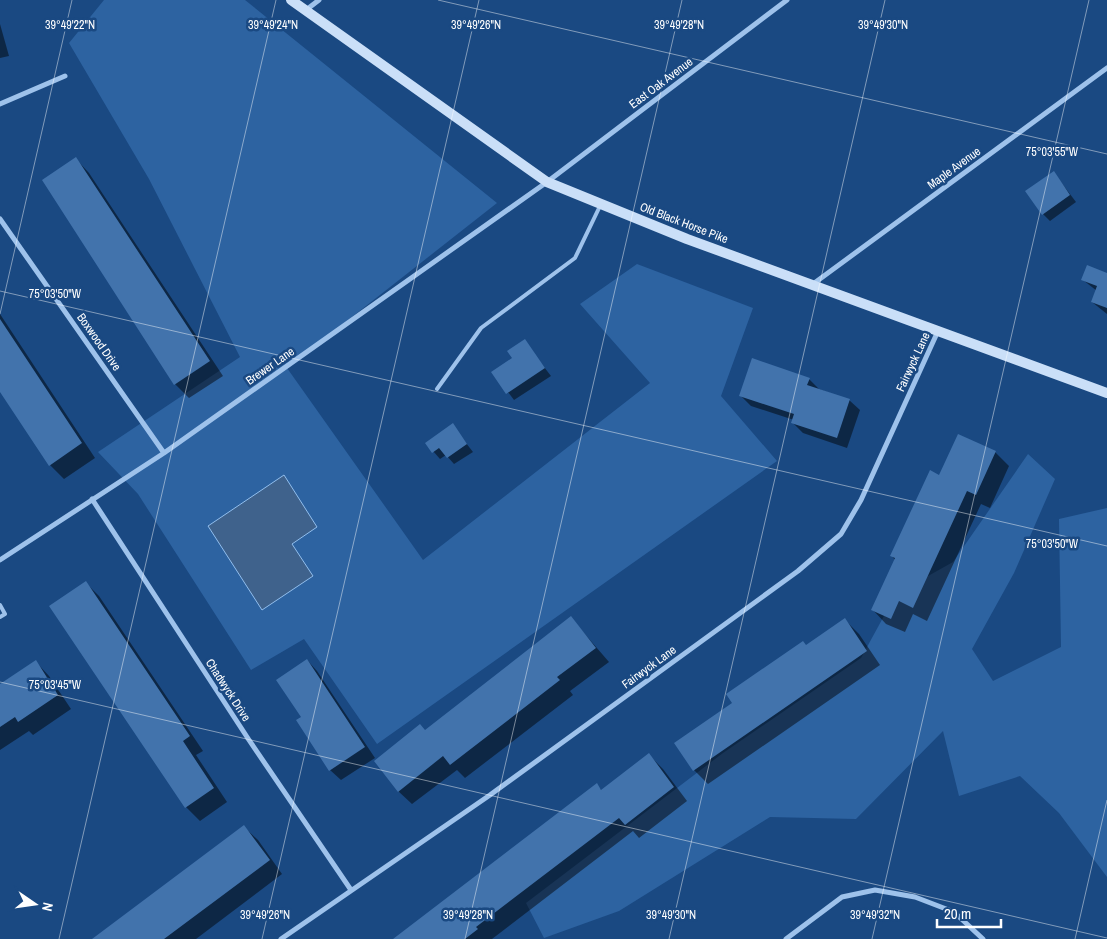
<svg xmlns="http://www.w3.org/2000/svg" width="1107" height="939" font-family="'Archivo Narrow',sans-serif">
	<style>
		.green { fill: #2d63a1 }
		.water { fill: #3f628c; stroke: #91beed }
		.shadow { fill: #0007 }
		.building { fill: #4273ac }
		.lines { fill: none; stroke-linecap: round; stroke-linejoin: round }
		.lane { stroke: #9ec2eb; stroke-width: 4 }
		.street { stroke: #9ec2eb; stroke-width: 5 }
		.secondary { stroke: #cadff8; stroke-width: 10 }
		.ticks { fill: none; stroke: #fff; stroke-width: 1; stroke-opacity: 0.45 }
		.labels { text-anchor: middle; dominant-baseline: central; stroke-width: 5; stroke-linejoin: round; paint-order: stroke }
		.street-label { font-size: 12px; fill: #fff; stroke: #1a4982 }
		.ticks-label { font-size: 12px; text-anchor: middle; fill: #fff; stroke: #1a4982; stroke-width: 5; stroke-linejoin: round; paint-order: stroke }
	</style>
	<rect width="100%" height="100%" fill="#1a4982"/>
	<path class="green" d="M104,0H245L497,203L287,368L423,560L650,383L580,304L637,264L753,308L721,396L777,461L377,744L304,639L251,670L138,494L98,452L240,357L149,179L69,43Z
		M1028,454L1055,479L1014,573L972,649L993,681L1061,647L1059,519L1107,508V877L1059,813L1020,776L959,796L943,731L856,819L770,817L619,911L544,938L526,903L723,753L861,658L896,594L953,562Z"/>
	<path class="water" d="M284,475L317,527L292,544L313,576L262,610L208,526Z"/>
	<path class="shadow" d="M0,24L9,56L0,58Z
		M76,159L89,173L223,376L189,398L175,384Z
		M1054,173L1076,202L1050,221L1043,214Z
		M1107,274V314L1092,302L1097,291L1083,280Z
		M0,314L95,458L64,479L50,465L0,390Z
		M524,341L551,376L514,400L493,372L514,358Z
		M809,379L819,389L849,400L860,410L847,448L803,433L793,423L794,420L751,406L741,396Z
		M452,425L473,452L454,464L446,455L440,459L426,443Z
		M995,452L1009,466L990,508L981,504L927,621L913,614L905,632L886,624L873,610L895,560L892,556L940,476Z
		M85,582L99,596L203,751L196,755L227,802L200,821L186,807Z
		M571,618L609,662L570,691L573,695L465,778L457,770L412,804L398,791L425,731Z
		M845,620L859,634L880,665L708,784L694,770L734,703Z
		M307,660L317,671L375,758L341,780L330,770L302,718Z
		M36,662L49,676L71,709L33,735L29,731L0,750V685Z
		M649,755L663,769L687,801L639,838L633,831L492,939H396L596,785L602,791Z
		M244,827L258,840L282,874L196,939H94Z"/>
	<path class="building" d="M76,157L210,361L174,385L42,180Z
		M1054,171L1070,195L1042,215L1025,191Z
		M1087,265L1107,273V308L1091,302L1097,286L1081,280Z
		M0,319L82,443L49,466L0,392Z
		M525,339L545,368L506,394L491,372L512,358L507,351Z
		M752,358L810,378L807,385L850,399L837,438L791,423L794,414L739,396Z
		M453,423L467,444L447,458L439,448L432,453L425,443Z
		M958,434L996,451L976,495L967,491L913,608L899,601L891,619L871,610L895,558L890,556L930,470L939,475Z
		M86,581L190,736L183,741L214,788L185,808L49,606Z
		M571,616L596,648L557,677L560,680L450,765L443,756L398,792L374,761L420,724L425,730Z
		M845,618L867,651L693,771L674,743L732,703L726,694L803,641L806,645Z
		M307,659L365,747L329,771L296,720L301,717L276,680Z
		M36,660L58,695L18,722L15,717L0,727V684Z
		M649,753L674,787L625,825L619,818L476,927L478,929L465,939H393L597,783L601,790Z
		M244,825L270,860L164,939H92Z"/>
	<g class="lines">
		<path class="lane" d="M437,389L481,328L575,258L600,206
			M0,605L5,614L0,617"/>
		<path class="street" d="M306,10L319,0
			M0,104L65,76
			M0,219L164,453
			M813,284L1107,68
			M92,499L249,740L351,890
			M0,560L164,453L547,182L787,0
			M281,939L490,795L798,571L841,534L861,500L938,331
			M786,939L842,897L875,890L915,897L954,912L983,939"/>
		<path class="secondary" d="M291,0L547,182L687,239L1107,393"/>
	</g>
	<path class="ticks" d="M438,0L1107,154M0,291L1107,546M0,314L72,0M0,682L1107,938M59,939L276,0M262,939L479,0M465,939L682,0M669,939L885,0M872,939L1089,0M1075,939L1107,800"/>
	<g class="labels">
		<g class="street-label">
			<text transform="translate(661 83) rotate(-37)">East Oak Avenue</text>
			<text transform="translate(954 168) rotate(-36)">Maple Avenue</text>
			<text transform="translate(684 223) rotate(21)">Old Black Horse Pike</text>
			<text transform="translate(99 342) rotate(55)">Boxwood Drive</text>
			<text transform="translate(913 362) rotate(-65)">Fairwyck Lane</text>
			<text transform="translate(270 366) rotate(-35)">Brewer Lane</text>
			<text transform="translate(649 667) rotate(-36)">Fairwyck Lane</text>
			<text transform="translate(228 690) rotate(57)">Chadwyck Drive</text>
		</g>
	</g>
	<g class="ticks-label">
		<text x="70" y="29">39°49'22"N</text>
		<text x="273" y="29">39°49'24"N</text>
		<text x="476" y="29">39°49'26"N</text>
		<text x="679" y="29">39°49'28"N</text>
		<text x="883" y="29">39°49'30"N</text>
		<text x="1052" y="156">75°03'55"W</text>
		<text x="55" y="298">75°03'50"W</text>
		<text x="1052" y="548">75°03'50"W</text>
		<text x="55" y="689">75°03'45"W</text>
		<text x="265" y="919">39°49'26"N</text>
		<text x="468" y="919">39°49'28"N</text>
		<text x="671" y="919">39°49'30"N</text>
		<text x="875" y="919">39°49'32"N</text>
	</g>
	<g transform="translate(35 904) rotate(103)" stroke="#1a4982" stroke-width="4" paint-order="stroke">
	<path d="M0-4L9 19L0 12L-9 19Z" fill="#ffffff"/>
	<text y="-8" font-size="14" font-weight="bold" text-anchor="middle" fill="#ffffff">N</text>
	</g>
	<path d="M937 919v8h64v-8" fill="none" stroke="#ffffff" stroke-width="2.5"/>
	<text x="944" y="919" font-size="15" fill="#ffffff" stroke="#1a4982" stroke-width="4" paint-order="stroke">20 m</text>
</svg>
